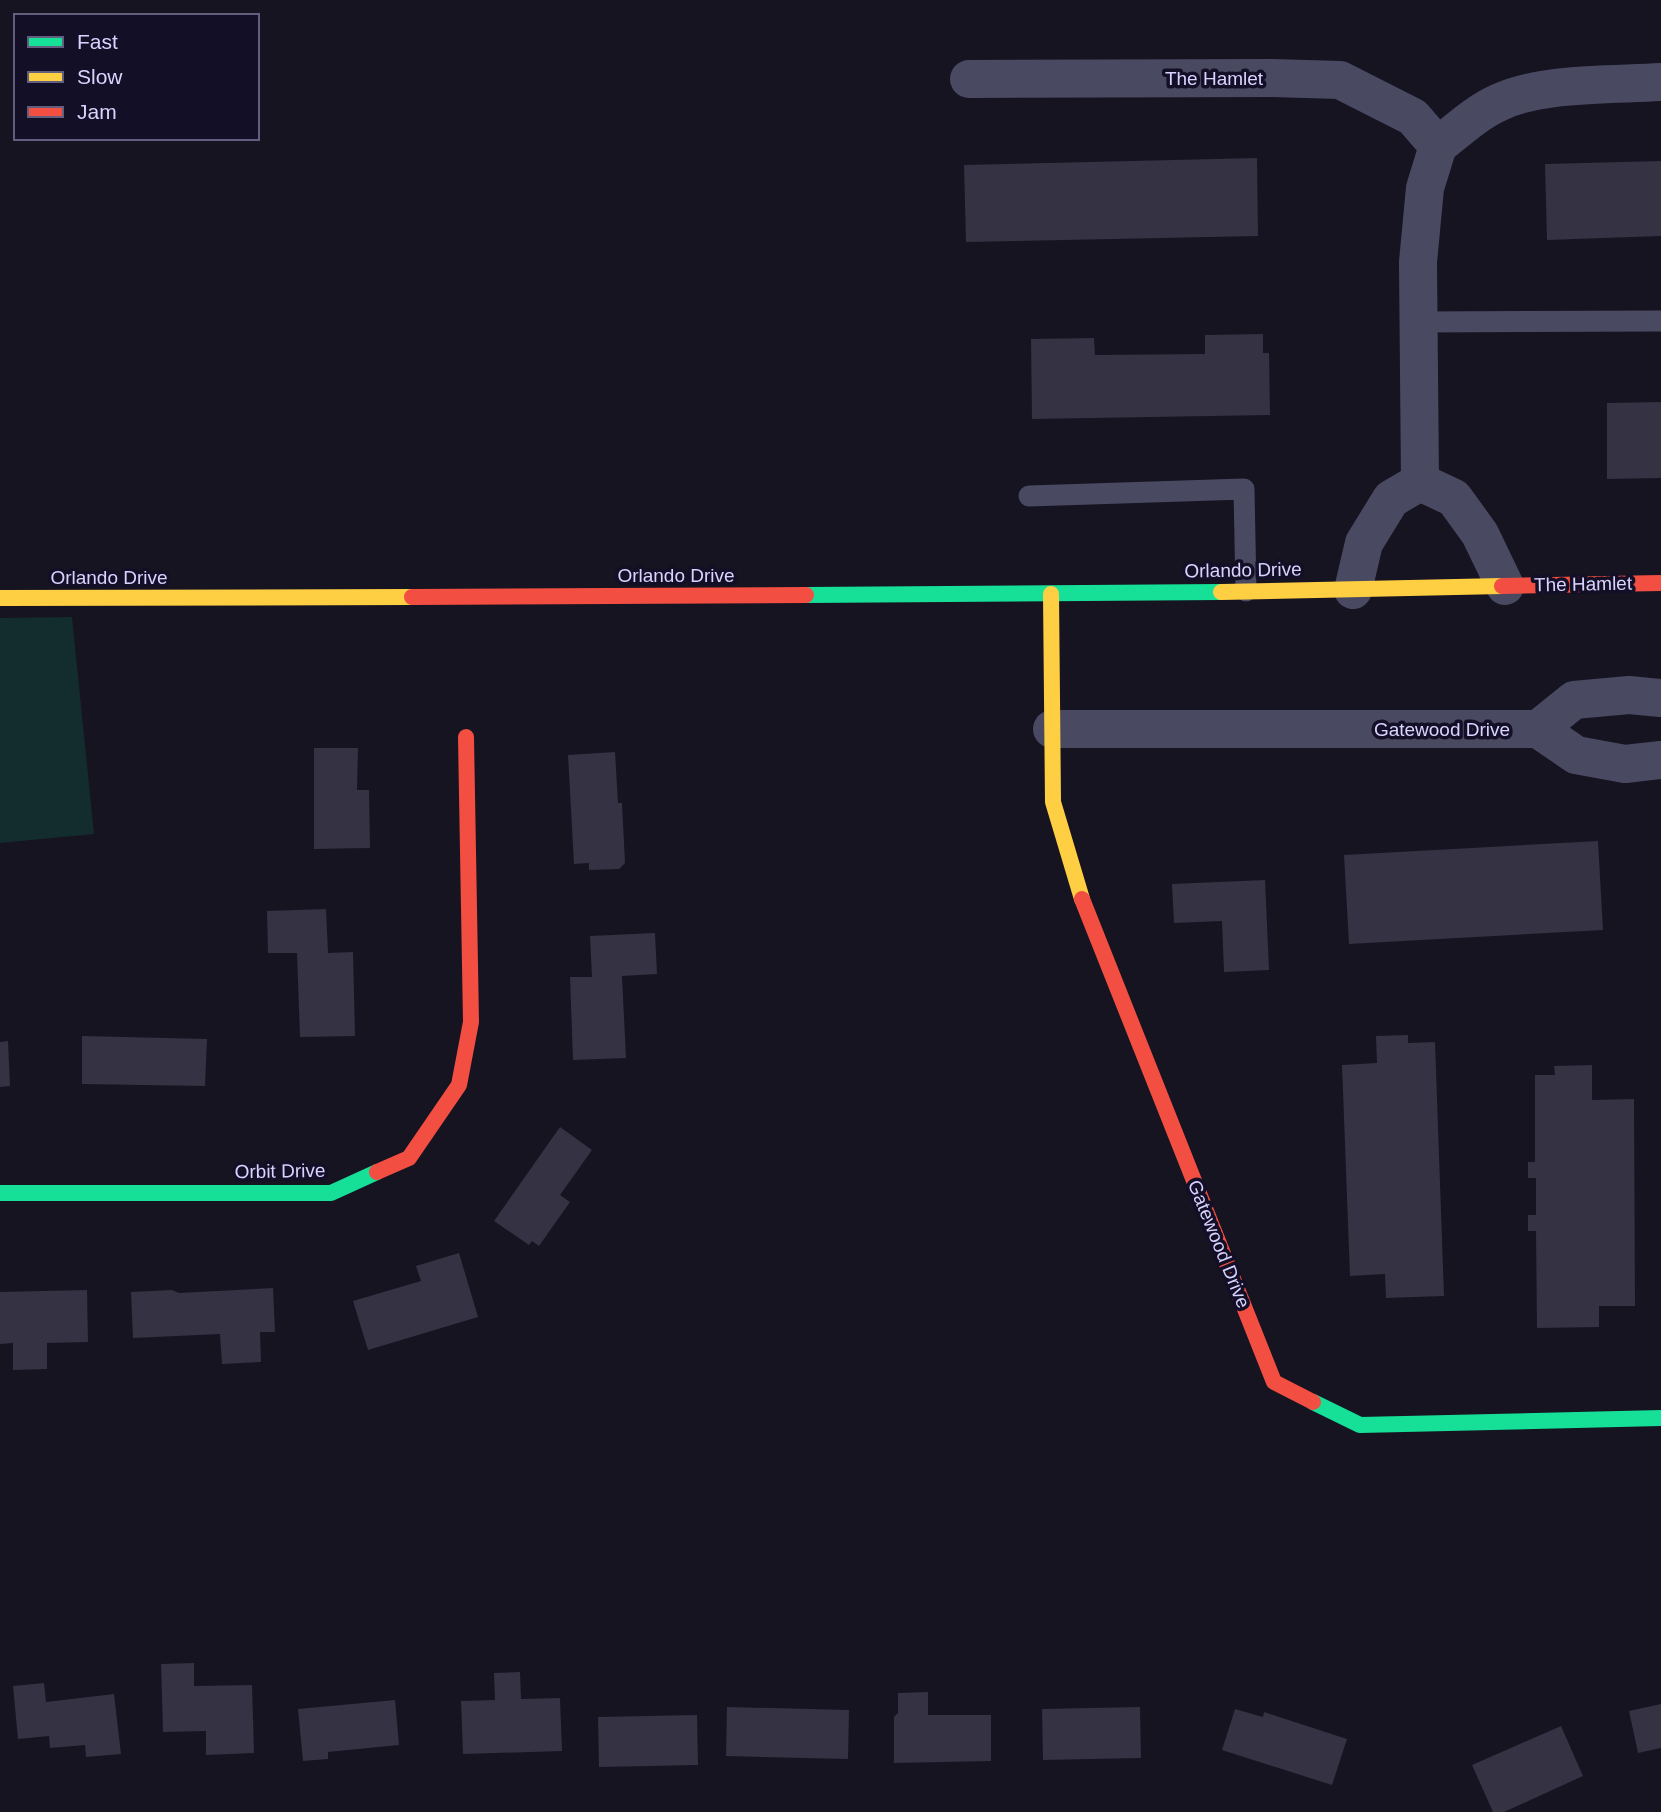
<svg xmlns="http://www.w3.org/2000/svg" width="1661" height="1812" font-family="Arial,sans-serif">
	<style>
		.green { fill: #132c2d }
		.building { fill: #343243 }
		.lines { fill: none; stroke-linecap: round; stroke-linejoin: round }
		.lane { stroke: #4a4962; stroke-width: 21 }
		.street { stroke: #4a4962; stroke-width: 38 }
		.fast { stroke: #16e098; stroke-width: 16 }
		.slow { stroke: #ffcf43; stroke-width: 16 }
		.jam { stroke: #f24e42; stroke-width: 16 }
		.labels { text-anchor: middle; dominant-baseline: central; stroke-width: 7; stroke-linejoin: round; paint-order: stroke }
		.street-label { font-size: 19px; fill: #d9d4ff; stroke: #130f26 }
	</style>
	<rect width="100%" height="100%" fill="#161421"/>
	<path class="green" d="M72,617L94,834L0,843V618Z"/>
	<path class="building" d="M1257,158L1258,236L966,242L964,165Z
		M1661,161V236L1547,240L1545,164Z
		M1263,334V353H1269L1270,415L1032,419L1031,339L1094,338L1095,355L1205,354V335Z
		M1661,402V478L1607,479V403Z
		M314,748H358L357,790H369L370,848L314,849Z
		M615,752L618,803H622L625,863L619,869L589,870V863L574,864L568,755Z
		M1598,841L1603,930L1349,944L1344,855Z
		M1265,880L1269,970L1224,972L1222,921L1174,923L1172,884Z
		M326,909L328,953L353,952L355,1036L300,1037L297,953H268L267,911Z
		M655,933L657,974L622,976L626,1058L573,1060L570,977H592L590,936Z
		M1408,1035V1043L1435,1042L1444,1296L1386,1298L1385,1274L1350,1276L1342,1065L1377,1063L1376,1036Z
		M82,1036L207,1039L205,1086L82,1084Z
		M8,1041L10,1086L0,1087V1042Z
		M1592,1065V1100L1634,1099L1635,1306H1599V1327L1537,1328L1536,1231H1528V1215H1536V1178H1528V1162H1535V1075H1555L1554,1066Z
		M560,1127L592,1150L560,1195L570,1202L539,1246L532,1241L529,1245L494,1221Z
		M459,1253L478,1317L368,1350L353,1301L421,1281L416,1266Z
		M273,1288L275,1332H260L261,1362L222,1364L220,1334L133,1338L131,1292L172,1290L179,1293Z
		M87,1290L88,1342L47,1343V1369L13,1370V1343L0,1344V1292Z
		M194,1663V1686L252,1685L254,1753L206,1755V1731L163,1732L161,1664Z
		M520,1672L521,1699L560,1698L562,1751L463,1754L461,1701L495,1700L494,1673Z
		M44,1683L46,1702L114,1694L121,1754L86,1757L85,1745L50,1748L49,1736L18,1739L13,1686Z
		M928,1692V1715H991V1761L894,1763V1717L898,1713V1693Z
		M395,1700L399,1745L328,1752V1759L303,1761L298,1709Z
		M1661,1704V1748L1638,1753L1629,1711Z
		M727,1707L849,1710L848,1759L726,1756Z
		M1140,1707L1141,1758L1043,1760L1042,1709Z
		M1235,1709L1263,1717L1264,1712L1347,1739L1332,1785L1222,1750Z
		M697,1715L698,1765L599,1767L598,1717Z
		M1561,1726L1583,1776L1504,1812H1493L1472,1765Z"/>
	<g class="lines">
		<path class="lane" d="M1419,322L1661,321
			M1029,496L1244,489L1246,591"/>
		<path class="street" d="M969,79L1272,78L1340,80L1413,117L1438,146C1458,130 1477,112 1500,102C1543,82 1613,85 1661,82
			M1420,482L1418,262L1425,188L1438,146
			M1420,482L1454,498L1480,534L1505,586
			M1353,590L1364,543L1391,499L1420,482
			M1052,729H1538L1576,755L1625,764L1661,760
			M1538,729L1574,700L1629,695L1661,698"/>
		<path class="fast" d="M806,595L1221,592
			M0,1193H331L377,1172
			M1313,1402L1360,1425L1661,1418"/>
		<path class="slow" d="M1221,592L1502,586
			M1051,594L1053,802L1082,899
			M0,598L412,597"/>
		<path class="jam" d="M1502,586L1661,583
			M412,597L806,595
			M1082,899L1274,1382L1313,1402
			M377,1172L409,1158L459,1085L471,1022L466,737"/>
	</g>
	<g class="labels">
		<g class="street-label">
			<text x="1214" y="78">The Hamlet</text>
			<text transform="translate(1243 570) rotate(-1)">Orlando Drive</text>
			<text x="676" y="575">Orlando Drive</text>
			<text x="109" y="577">Orlando Drive</text>
			<text transform="translate(1583 584) rotate(-1)">The Hamlet</text>
			<text x="1442" y="729">Gatewood Drive</text>
			<text transform="translate(280 1171) rotate(-1)">Orbit Drive</text>
			<text transform="translate(1219 1244) rotate(68)">Gatewood Drive</text>
		</g>
	</g>
	<rect x="14" y="14" width="245" height="126" fill="#130f26" stroke="#625e7d" stroke-width="2"/>
	<rect x="28" y="37" width="35" height="10" fill="#16e098" stroke="#625e7d" stroke-width="2"/>
	<text x="77" y="49" font-size="21" fill="#d9d4ff">Fast</text>
	<rect x="28" y="72" width="35" height="10" fill="#ffcf43" stroke="#625e7d" stroke-width="2"/>
	<text x="77" y="84" font-size="21" fill="#d9d4ff">Slow</text>
	<rect x="28" y="107" width="35" height="10" fill="#f24e42" stroke="#625e7d" stroke-width="2"/>
	<text x="77" y="119" font-size="21" fill="#d9d4ff">Jam</text>
</svg>
